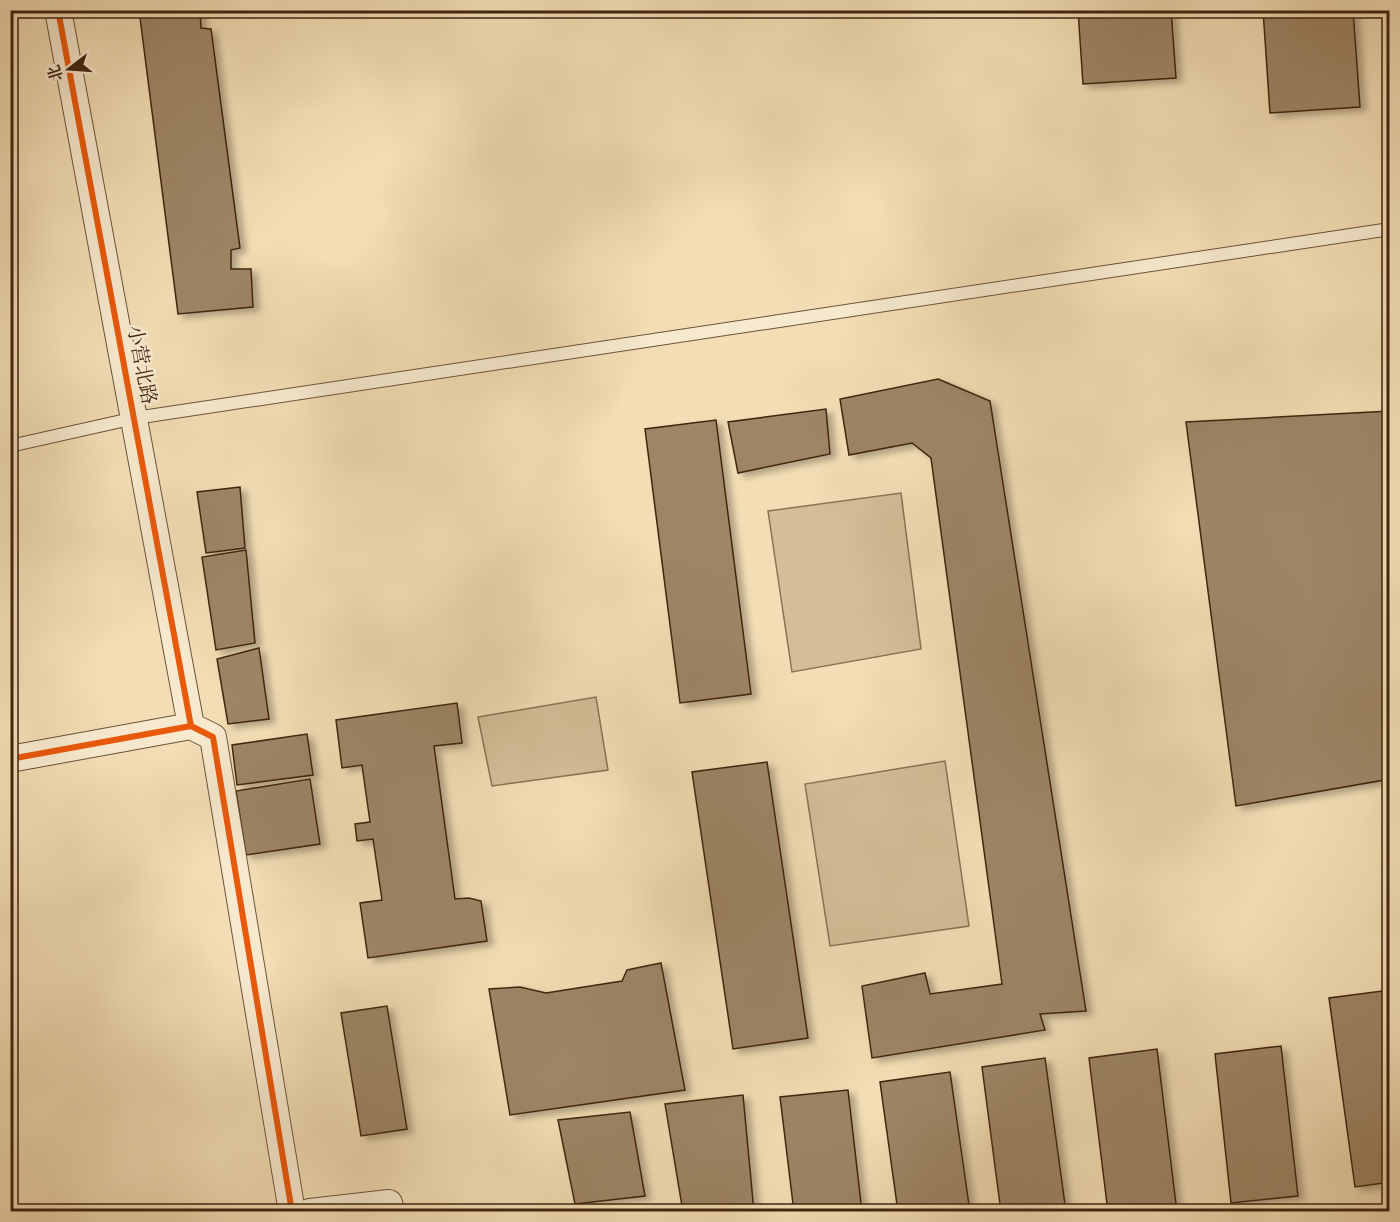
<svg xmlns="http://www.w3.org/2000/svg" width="1400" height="1222" font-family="'IM FELL French Canon','Noto Serif SC',serif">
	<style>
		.park { fill: #d4be98; stroke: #8a7254; stroke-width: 1.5 }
		.building { fill: #9d8565; stroke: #402510; stroke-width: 1.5; filter: url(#shadow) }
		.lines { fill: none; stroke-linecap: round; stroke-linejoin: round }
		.lane-casing { stroke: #6c5339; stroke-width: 14 }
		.street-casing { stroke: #6c5339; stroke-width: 28 }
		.lane { stroke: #f7e9ce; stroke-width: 12 }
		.street { stroke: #f7e9ce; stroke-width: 26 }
		.cycleway-casing { stroke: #f7e9ce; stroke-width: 10 }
		.cycleway { stroke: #e8590c; stroke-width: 6 }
		.labels { text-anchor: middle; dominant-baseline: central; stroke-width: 5; stroke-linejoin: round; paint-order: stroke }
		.street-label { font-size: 20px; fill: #402510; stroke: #f7e9ce }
	</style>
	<defs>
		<filter id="shadow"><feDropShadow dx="6" dy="4" stdDeviation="3" flood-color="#0004"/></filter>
	</defs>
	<rect width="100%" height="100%" fill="#f2ddb4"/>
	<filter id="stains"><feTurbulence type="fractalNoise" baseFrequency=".00333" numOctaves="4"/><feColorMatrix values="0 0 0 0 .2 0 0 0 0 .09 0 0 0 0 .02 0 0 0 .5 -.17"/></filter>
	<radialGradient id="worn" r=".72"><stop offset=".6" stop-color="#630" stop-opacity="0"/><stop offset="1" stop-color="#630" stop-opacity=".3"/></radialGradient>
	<path class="park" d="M901,493L921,649L792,672L768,511Z
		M596,697L608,770L492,786L478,717Z
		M945,761L969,926L830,946L805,784Z"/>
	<path class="building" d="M139,10H200L201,28L211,29L240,248L231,250V269H251L253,307L178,314Z
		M1078,10H1171L1176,78L1083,84Z
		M1263,10H1353L1360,107L1270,113Z
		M938,379L990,401L1086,1011L1040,1014L1045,1030L872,1058L862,986L925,973L930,994L1002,984L931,458L912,443L849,455L840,399Z
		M826,409L830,454L738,473L728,422Z
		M1390,411V779L1236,806L1186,422Z
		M716,420L751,694L680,703L645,429Z
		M240,487L245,548L206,553L197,492Z
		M246,550L255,643L216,650L202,557Z
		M259,648L269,719L228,724L217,659Z
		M457,703L462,743L434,746L455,899L469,898L481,901L487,941L368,958L360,903L382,900L373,839L357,841L355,824L370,822L362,765L342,768L336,720Z
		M307,734L313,775L237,785L232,745Z
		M767,762L808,1038L733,1049L692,772Z
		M310,779L320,844L246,855L236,791Z
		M661,963L685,1090L510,1115L489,989L520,987L546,993L622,981L627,970Z
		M1390,990V1182L1355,1187L1329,998Z
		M387,1006L407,1129L361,1136L341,1013Z
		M1281,1046L1298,1196L1231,1203L1215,1054Z
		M1157,1049L1177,1212H1108L1089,1058Z
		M1045,1058L1066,1212H1001L982,1067Z
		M950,1072L970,1212H898L880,1082Z
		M848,1090L862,1212H794L780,1097Z
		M743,1095L754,1212H683L665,1104Z
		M630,1112L645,1196L575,1204L558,1120Z"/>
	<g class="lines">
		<defs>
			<path id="lane" d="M10,446L135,418L1390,229"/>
			<path id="street" d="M58,10L191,726
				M10,759L191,726L213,737L292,1212
				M310,1212L389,1203L391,1212"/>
		</defs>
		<use href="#lane" class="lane-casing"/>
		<use href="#street" class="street-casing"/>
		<use href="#lane" class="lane"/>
		<use href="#street" class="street"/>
		<defs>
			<path id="cycleway" d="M58,10L191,726
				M10,759L191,726L213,737L292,1212"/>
		</defs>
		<use href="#cycleway" class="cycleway-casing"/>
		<use href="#cycleway" class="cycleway"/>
	</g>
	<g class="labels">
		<g class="street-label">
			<text transform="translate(142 365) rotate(79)">小营北路</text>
		</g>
	</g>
	<rect width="1400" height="1222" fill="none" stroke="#f2ddb4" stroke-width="36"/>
	<rect x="12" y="12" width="1376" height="1198" fill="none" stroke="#402510" stroke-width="3"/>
	<rect x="18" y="18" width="1364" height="1186" fill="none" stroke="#402510" stroke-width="1.5"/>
	<g transform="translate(69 69) rotate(253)" stroke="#f7e9ce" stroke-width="4.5" paint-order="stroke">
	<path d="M0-4.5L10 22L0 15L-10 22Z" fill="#402510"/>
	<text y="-9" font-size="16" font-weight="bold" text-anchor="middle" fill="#402510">北</text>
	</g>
	<rect width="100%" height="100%" filter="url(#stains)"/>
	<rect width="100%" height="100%" fill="url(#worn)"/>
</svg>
